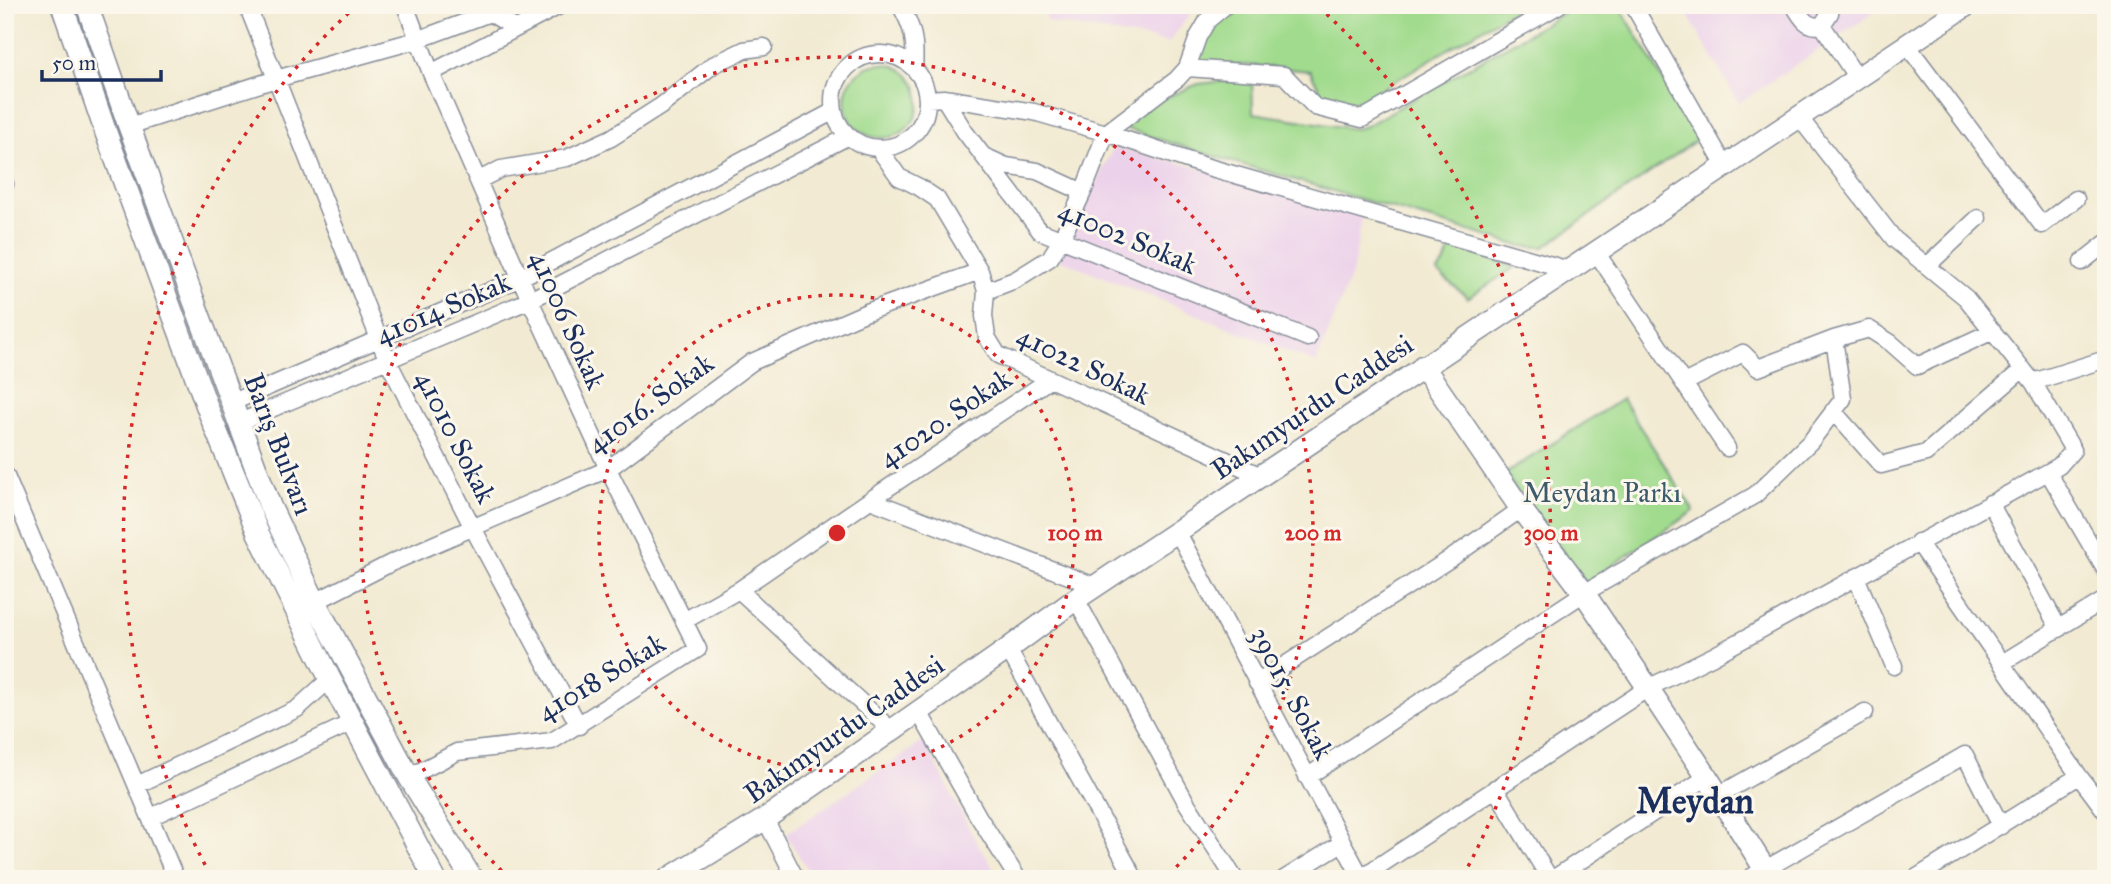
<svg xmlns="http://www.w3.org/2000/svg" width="2111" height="884" font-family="'IM FELL Great Primer',serif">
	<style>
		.built { fill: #ecd1ea }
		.green { fill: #a1db8d; stroke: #5e8576; stroke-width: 2 }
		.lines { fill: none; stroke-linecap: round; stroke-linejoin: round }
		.minor-casing { stroke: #868c98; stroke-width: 19 }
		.major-casing { stroke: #868c98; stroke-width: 24 }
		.minor { stroke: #fff; stroke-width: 16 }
		.major { stroke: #fff; stroke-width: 21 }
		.ring { fill: none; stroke: #d62828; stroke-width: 3.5; stroke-dasharray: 3.5 7 }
		.labels { text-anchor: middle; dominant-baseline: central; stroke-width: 6; stroke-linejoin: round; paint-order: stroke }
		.street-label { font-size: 28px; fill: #1b2f5e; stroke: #fbf7ec }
		.park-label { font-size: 28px; fill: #3c5a6a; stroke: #fbf7ec }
		.district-label { font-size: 35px; font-weight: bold; fill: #1b2f5e; stroke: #fbf7ec }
		.centre { fill: #d62828; stroke: #fbf7ec; stroke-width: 3.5 }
		.ring-label { font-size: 21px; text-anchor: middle; font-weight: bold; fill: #d62828; stroke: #fbf7ec; stroke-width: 6; stroke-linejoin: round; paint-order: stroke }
	</style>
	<rect width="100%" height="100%" fill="#fbf7ec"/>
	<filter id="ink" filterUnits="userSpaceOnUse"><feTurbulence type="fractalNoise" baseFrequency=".0143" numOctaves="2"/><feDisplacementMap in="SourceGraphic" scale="14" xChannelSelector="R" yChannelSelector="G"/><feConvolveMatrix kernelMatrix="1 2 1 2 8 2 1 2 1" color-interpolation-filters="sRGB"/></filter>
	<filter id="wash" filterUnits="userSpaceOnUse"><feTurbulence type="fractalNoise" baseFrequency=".00686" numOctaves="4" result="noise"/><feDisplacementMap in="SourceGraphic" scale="28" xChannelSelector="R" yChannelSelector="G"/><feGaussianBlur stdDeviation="1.57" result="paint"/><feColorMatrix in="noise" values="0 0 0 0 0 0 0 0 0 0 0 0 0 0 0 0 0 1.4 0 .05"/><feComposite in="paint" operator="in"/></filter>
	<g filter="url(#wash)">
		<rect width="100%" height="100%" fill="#f2ead2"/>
		<path class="built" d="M1041,5H1193V10L1169,42L1048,22Z
			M1682,5H1885L1739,103Z
			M1114,147L1208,170L1362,217L1353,270L1316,363L1057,258Z
			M924,741L977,843L1001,879H813L786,834Z"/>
		<path class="green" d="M1235,5H1522L1359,102L1325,100L1310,71L1247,65H1193L1205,34Z
			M1578,5H1619L1698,139L1544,247L1520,246L1186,148L1118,126L1153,103L1198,84L1252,78L1253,113L1355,129L1366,126Z
			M845 101a37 37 0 1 1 74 0a37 37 0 1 1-74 0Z
			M1451,246L1515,267L1468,298L1437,272L1444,264Z
			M1622,399L1694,511L1586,583L1505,474Z"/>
	</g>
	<g filter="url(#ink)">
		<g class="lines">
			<defs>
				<path id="minor" d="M247,5L387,359L473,528L579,726
					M405,5L431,73L530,300L608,469L698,649L552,741L457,752L409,777
					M900,5C913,27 916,42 914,68
					M1633,5L1725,166
					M1794,5C1801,17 1807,29 1822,25
					M1822,25L1857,78
					M1822,25L1830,13L1831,5
					M1907,45L2042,225L2076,199
					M833 101a47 47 0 1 1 94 0a47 47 0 1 1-94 0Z
					M1187,68L1284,75L1315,107L1362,119L1559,5
					M431,73L561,5
					M944,98L965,132L1040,231L1308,338
					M927,99L944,98L1034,112L1106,133L1208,167L1569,270
					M1799,117L1894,239L1966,298L2033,382L2106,359
					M129,126L276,79L417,40L490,13L515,28
					M878,148L899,177L919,187L937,199L980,271L986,291L984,316L987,337L998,355L1261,476
					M986,157L1006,166L1037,171L1083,192
					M479,180L501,169L567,158L611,138L661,106L713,65L744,50L764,47
					M5,183V185
					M1596,252L1727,448
					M2082,262L2106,243
					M1927,266L1978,218
					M986,291L1015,280L1050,258L1061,240L1083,192L1106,133L1177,79L1187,68L1198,37L1208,20L1226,5
					M1684,383L1743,353L1758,368L1834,339L1869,329L1891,343L1917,366L1993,331
					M233,402L520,278L834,111
					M1833,411L1881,465L1926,453L2023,369
					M240,422L530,300L849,136
					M2048,472L2106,571
					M5,474L176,879
					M870,500L1095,586
					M1990,503L2059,629
					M1177,531L1362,879
					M1918,542L2079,776L2106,812
					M1856,577L1894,666
					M739,590L891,730
					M1076,599L1186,802L1235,879
					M315,602L391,563L608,469L752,362L867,312L980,271
					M684,621L739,590L870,500L1049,380
					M1008,649L1135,879
					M2002,663L2106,599
					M1257,683L1453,557L1521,509
					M919,712L978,816L1018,879
					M1307,777L1584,593L1755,495L1811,441L1843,399L1834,339
					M137,785L297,709L330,679
					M1495,788L1550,879
					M1719,795L1865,712
					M151,817L353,722
					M765,819L796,879
					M1284,879L1342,843
					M1359,879L1648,688L1713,656L2059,466L2073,450L2033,382
					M1553,879L1707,777
					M1748,879L1965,755L2001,826
					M1914,879L2079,776"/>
				<path id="major" d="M62,5L106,133L212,420L258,533L330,679L435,879
					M87,5L129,126L270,506L315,602L409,777L472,879
					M1423,366L1521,509L1584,593L1648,688L1707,777L1771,879
					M668,879L765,819L1008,649L1076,599L1967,5"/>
			</defs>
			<use href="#minor" class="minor-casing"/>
			<use href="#major" class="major-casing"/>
			<use href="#minor" class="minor"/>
			<use href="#major" class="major"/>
		</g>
	</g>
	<g class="ring">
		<circle cx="837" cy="533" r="238"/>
		<path d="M509 878A476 476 0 1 1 1165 878"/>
		<path d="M210 874A714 714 0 0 1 355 7M1319 7A714 714 0 0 1 1464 874"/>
	</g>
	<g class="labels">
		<g class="street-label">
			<text transform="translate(1128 237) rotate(23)">41002 Sokak</text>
			<text transform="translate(443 308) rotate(-23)">41014 Sokak</text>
			<text transform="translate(568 320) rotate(66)">41006 Sokak</text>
			<text transform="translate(1084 365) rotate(26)">41022 Sokak</text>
			<text transform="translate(650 403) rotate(-36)">41016. Sokak</text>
			<text transform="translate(1312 407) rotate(-34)">Bakımyurdu Caddesi</text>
			<text transform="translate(945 418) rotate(-34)">41020. Sokak</text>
			<text transform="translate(456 437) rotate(63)">41010 Sokak</text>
			<text transform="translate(279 444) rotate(69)">Barış Bulvarı</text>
			<text transform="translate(601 677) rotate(-31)">41018 Sokak</text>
			<text transform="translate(1292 693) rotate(62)">39015. Sokak</text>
			<text transform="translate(844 729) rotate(-35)">Bakımyurdu Caddesi</text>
		</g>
		<g class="park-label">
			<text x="1602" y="492">Meydan Parkı</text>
		</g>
		<g class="district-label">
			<text x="1695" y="801">Meydan</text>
		</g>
	</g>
	<circle cx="837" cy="533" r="10" class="centre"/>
	<g class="ring-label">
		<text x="1075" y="540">100 m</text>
		<text x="1313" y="540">200 m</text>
		<text x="1551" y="540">300 m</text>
	</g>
	<rect width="2111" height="884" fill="none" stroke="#fbf7ec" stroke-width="28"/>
	<path d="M42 70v10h119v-10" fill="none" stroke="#1b2f5e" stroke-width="3.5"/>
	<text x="52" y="70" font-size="21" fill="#1b2f5e" stroke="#fbf7ec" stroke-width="5" paint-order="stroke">50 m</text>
</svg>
